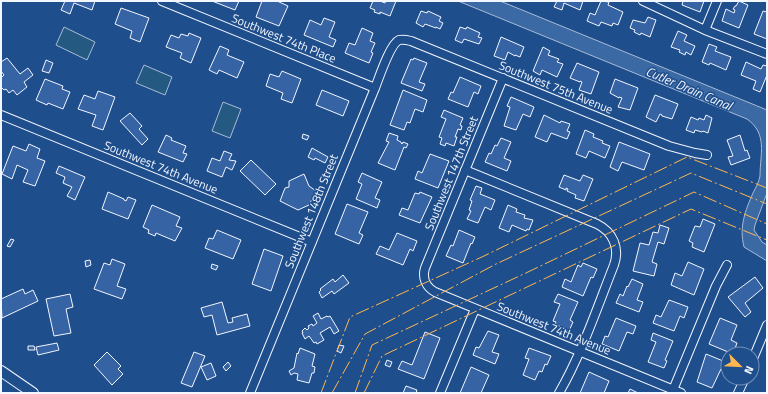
<svg xmlns="http://www.w3.org/2000/svg" width="768" height="394" font-family="'Titillium Web',sans-serif">
	<style>
		.green { fill: #245a82; stroke: #a8bbd7 }
		.water { fill: #3b69a3; stroke: #a8bbd7 }
		.building { fill: #3563a3; stroke: #f2f6ff }
		.lines { fill: none; stroke-linecap: round; stroke-linejoin: round }
		.minor-casing { stroke: #f2f6ff; stroke-width: 10 }
		.major-casing { stroke: #f2f6ff; stroke-width: 12 }
		.minor { stroke: #1f4e8c; stroke-width: 8 }
		.major { stroke: #1f4e8c; stroke-width: 10 }
		.power { stroke: #ffb74d; stroke-width: 1; stroke-dasharray: 14 3 2 3; stroke-linecap: butt }
		.labels { text-anchor: middle; dominant-baseline: central; stroke-width: 3; stroke-linejoin: round; paint-order: stroke }
		.street-label { font-size: 12px; fill: #f2f6ff; stroke: #1f4e8c }
		.water-label { font-size: 13px; font-style: italic; fill: #f2f6ff; stroke: #1f4e8c }
	</style>
	<rect width="100%" height="100%" fill="#1f4e8c"/>
	<path class="green" d="M64,27L95,42L87,60L56,45Z
		M144,65L172,77L165,95L136,83Z
		M223,102L241,109L230,138L212,131Z"/>
	<path class="water" d="M458,1H500L767,110V193L755,225L754,230L762,242L767,245V261L744,247C739,227 745,211 753,193C756,187 759,182 760,176C760,154 768,134 747,119Z"/>
	<path class="building" d="M65,1H95L92,10L74,3L70,14L61,10Z
		M212,1H239L235,10Z
		M262,1H277L288,6L279,26L256,17Z
		M373,1H380L385,3L386,1H396L390,16L380,12V14L374,12L375,10L370,8Z
		M557,1H583L580,10L564,3L562,10L554,7Z
		M601,1L609,2L608,5L623,12L618,25L613,23L612,26L601,22L599,26L587,21L590,13L595,15Z
		M683,1H704L700,12L682,5Z
		M739,1L748,5L739,28L722,21L726,9L734,13L735,10L733,9L735,6H736Z
		M121,8L149,18L140,42L130,38L132,31L115,24Z
		M421,11L427,13L428,11L441,17L439,21L443,23L440,29L436,27V28L425,24L423,27L416,23Z
		M763,11L767,12V39L754,34Z
		M648,17L656,20L650,37L641,33L640,35L634,32L635,30L630,28L633,20L645,23Z
		M324,18L335,22L329,37L336,40L333,47L304,35L310,20L321,25Z
		M460,27L466,29L467,27L480,33L478,37L482,38L479,44L464,39L462,43L455,40Z
		M362,28L373,33L370,41L375,43L371,52L373,53L369,63L345,53L349,43L355,45Z
		M678,31L687,35L684,41L695,46L691,55L686,52L685,55L679,52L680,50L671,47Z
		M189,33L201,38L191,63L180,58L182,53L166,47L171,35L179,38L181,34L188,36Z
		M501,37L524,47L520,57L515,55V56L508,52L505,60L494,56Z
		M709,44L717,47L715,51L731,57L726,70L710,63L709,65L702,62Z
		M220,46L229,50L227,55L244,62L237,78L219,70L217,74L209,70Z
		M543,47L550,51L548,55L559,59L557,62L563,64L557,77L542,70L540,75L533,71Z
		M7,58L20,74L28,68L33,75L24,82L27,87L17,95L13,90L9,93L6,89L4,90L1,87V78L4,75L1,71V62Z
		M414,58L427,63L419,82L425,84L422,91L401,83L411,59L413,60Z
		M46,60L53,63L49,73L42,71Z
		M746,62L761,69L763,65L767,66V75L760,92L753,89L756,81L741,75Z
		M577,63L599,72L591,94L579,90L582,82L580,81V82L570,78Z
		M282,71L301,79L292,103L281,99L283,93L266,86L270,74L279,77Z
		M460,77L481,86L478,94L474,92L468,107L448,99L451,92L453,93Z
		M45,79L63,86L62,89L70,92L63,109L48,103L47,105L36,100Z
		M615,79L638,88L630,110L618,107L622,98L619,97V98L610,93Z
		M322,90L349,101L343,116L316,105Z
		M403,90L427,100L423,112L415,109L410,123L407,122L404,130L390,125Z
		M98,91L115,97L103,130L92,126L96,115L78,109L84,95L95,99Z
		M655,95L678,104L672,119L662,116V115L660,114L656,122L646,117Z
		M511,97L534,107L530,117L523,114L516,130L504,126L510,107L507,106Z
		M444,110L463,118L460,125L462,126L461,130L458,129L455,137H457L454,146L446,143L445,146L440,144L442,138L439,137L446,119L441,117Z
		M130,113L142,126L139,129L148,139L142,145L120,121Z
		M544,115L560,123L561,121L570,124L567,131L570,132L567,139L551,133L547,142L535,137Z
		M706,115L712,118L708,133L703,131L702,132L695,130L694,133L686,130L691,117L698,120L699,118L704,120Z
		M585,130L594,134L593,137L603,141L602,143L610,146L605,158L589,151L586,158L576,154Z
		M389,133L398,136L397,140L401,142V143L402,144L403,142L408,144L406,148L404,147L395,170L378,163L389,142L386,141Z
		M303,134L309,136L307,140L302,138Z
		M166,135L172,138L171,140L186,146L183,153L187,154L183,162L158,152Z
		M740,135L745,151L747,150L750,158L731,165L728,157L733,156L727,140Z
		M501,138L511,142L504,158L511,161L507,171L485,162L489,153L491,154L495,145L497,146Z
		M619,142L650,154L644,170L622,162L618,171L610,167Z
		M29,144L40,149L37,158L45,161L35,186L23,182L28,170L17,165L12,179L2,174L13,146L26,151Z
		M312,148L328,157L325,163L315,158L314,160L308,157Z
		M224,151L232,154L229,160L236,161L232,170L226,167L222,177L207,171L212,158L220,161Z
		M430,154L449,161L438,188L415,179L418,171L422,173Z
		M251,160L276,184L265,195L240,171Z
		M59,166L85,177L75,200L67,196L72,187L63,183L65,177L56,173Z
		M362,173L382,182L375,198L380,200L377,208L356,199L362,184L358,182Z
		M304,174L309,186L316,191L309,205L298,210L280,201L285,188L289,187V181Z
		M564,175L580,181L583,175L593,179L584,201L575,198L576,195L567,191L568,189L566,188V190L559,187Z
		M476,186L482,188L480,194L495,200L491,210L485,207L478,223L467,219L471,211L469,210L472,201L470,200Z
		M108,192L124,199V200L126,201L128,197L136,200L128,219L102,209Z
		M420,192L432,197L420,223L399,215L402,208L408,210L415,193L419,194Z
		M347,204L368,212L359,233L363,235L359,244L335,234Z
		M152,205L180,217L176,226L182,228L175,241L156,233L155,236L148,233L149,230L143,227Z
		M508,205L517,209L516,212L525,215L524,218L533,220L529,230L527,229L526,231L512,225L509,232L499,228Z
		M703,219L715,224L704,252L692,247L693,243L689,241L695,226L700,227Z
		M660,225L669,228L664,244L658,242L652,262L657,264L654,276L633,271L640,243L649,245L653,232L658,233Z
		M217,230L241,240L233,259L205,248L209,238L213,239Z
		M459,230L475,237L472,244L471,243L463,263L446,256L451,245L453,246Z
		M397,233L417,241L413,251L410,249L403,265L376,254L380,246L389,250Z
		M11,239L14,240L10,247L7,246Z
		M264,249L283,256L271,291L252,284Z
		M112,259L125,264L117,286L126,289L122,299L94,289L104,263L110,265Z
		M90,260L91,265L86,267L85,261Z
		M688,262L704,269L694,295L671,285L675,273L682,276Z
		M583,263L597,269L593,278L591,277L583,296L562,287L565,279L571,282L578,265L581,267Z
		M212,264L218,266L216,270L211,268Z
		M343,275L349,283L334,294L332,291L322,298L319,292L321,290L320,289L333,279L335,282Z
		M755,277L763,288L745,303L751,312L745,317L728,297Z
		M632,279L643,284L637,300L643,302L639,312L616,303L620,294L623,296L627,286L628,287Z
		M23,289L25,294L33,290L38,301L2,318L1,299Z
		M70,294L73,307L66,309L71,333L54,336L46,299Z
		M558,294L578,302L570,320L573,322L569,331L555,324L556,322L553,321L560,304L554,302Z
		M669,300L688,307L684,318L680,316L674,331L653,323L656,315L661,317Z
		M222,302L228,323L233,322L232,318L247,314L250,326L217,335L212,315L204,317L201,308Z
		M318,313L321,319L327,316L328,317L330,316L339,331L334,334L330,327L320,333L324,340L317,344L316,342L314,343L309,336L305,339L302,333H303L302,331L305,328L307,330L309,328L308,326L312,324L313,326L317,323L313,316Z
		M616,318L636,326L633,334L627,332L619,351L602,344L605,336L608,337Z
		M720,318L737,325L731,340L737,343L733,354L709,344Z
		M488,331L499,335L492,352L499,354L495,364L473,355L476,347L479,348Z
		M425,332L440,338L424,379L398,369L402,361L412,365Z
		M653,333L673,341L665,360L667,361L664,368L648,362L656,342L651,340Z
		M57,343L59,350L38,355L36,347Z
		M339,345L344,346L341,353L337,351Z
		M28,346H34L35,350H28Z
		M300,348L315,354L312,366L315,367L314,373H312L309,383L297,380L298,374L294,373L291,375L289,371L294,368L297,353L298,354Z
		M529,348L551,356L547,365L545,364L542,372L539,371L535,380L523,375L529,359L525,358Z
		M107,352L121,366L118,369L123,374L112,385L94,365Z
		M194,352L205,356L192,387L181,383Z
		M706,354L728,363L725,371L721,369L712,388L697,382Z
		M387,360L392,362L390,367L385,365Z
		M228,362L231,366L226,371L223,367Z
		M211,363L216,376L207,380L201,367Z
		M471,367L489,375L481,393H460Z
		M589,372L609,381L604,393H580Z
		M406,386L417,390L416,393H403Z
		M630,389L638,393H628Z"/>
	<g class="lines">
		<defs>
			<path id="minor" d="M162,1L375,88
				M643,1L705,30L767,54
				M705,30L717,1
				M503,78L425,268C422,278 426,287 435,292L681,393
				M1,115L312,242
				M465,170L597,224C613,232 620,248 614,265C597,308 582,353 559,393
				M752,361L767,325
				M673,390L716,286L727,265
				M250,393L375,88C379,78 390,44 399,40C403,39 407,40 411,41L669,146L695,153L707,155
				M440,393L475,309
				M738,393L745,378"/>
			<path id="major" d="M1,371L33,393"/>
		</defs>
		<use href="#minor" class="minor-casing"/>
		<use href="#major" class="major-casing"/>
		<use href="#minor" class="minor"/>
		<use href="#major" class="major"/>
		<path class="power" d="M321,393L350,317L484,256L687,157L767,188
			M332,393L365,334L496,264L691,173L767,204
			M355,393L372,345L528,272L694,192L767,224
			M364,393L382,356L691,209L767,240"/>
	</g>
	<g class="labels">
		<g class="street-label">
			<text transform="translate(284 38) rotate(22)">Southwest 74th Place</text>
			<text transform="translate(556 87) rotate(22)">Southwest 75th Avenue</text>
			<text transform="translate(161 167) rotate(22)">Southwest 74th Avenue</text>
			<text transform="translate(451 173) rotate(-68)">Southwest 147th Street</text>
			<text transform="translate(311 211) rotate(-68)">Southwest 148th Street</text>
			<text transform="translate(554 328) rotate(22)">Southwest 74th Avenue</text>
		</g>
		<g class="water-label">
			<text transform="translate(689 88) rotate(23)">Cutler Drain Canal</text>
		</g>
	</g>
	<rect width="768" height="394" fill="none" stroke="#f2f6ff" stroke-width="4"/>
	<g transform="translate(740 366) rotate(114)"><circle r="19" fill="#1f4e8c" stroke="#7391ba"/>
	<path d="M0-3L7 15L0 10L-7 15Z" fill="#ffb74d"/>
	<text y="-6" font-size="11" font-weight="bold" text-anchor="middle" fill="#f2f6ff">N</text>
	</g>
</svg>
